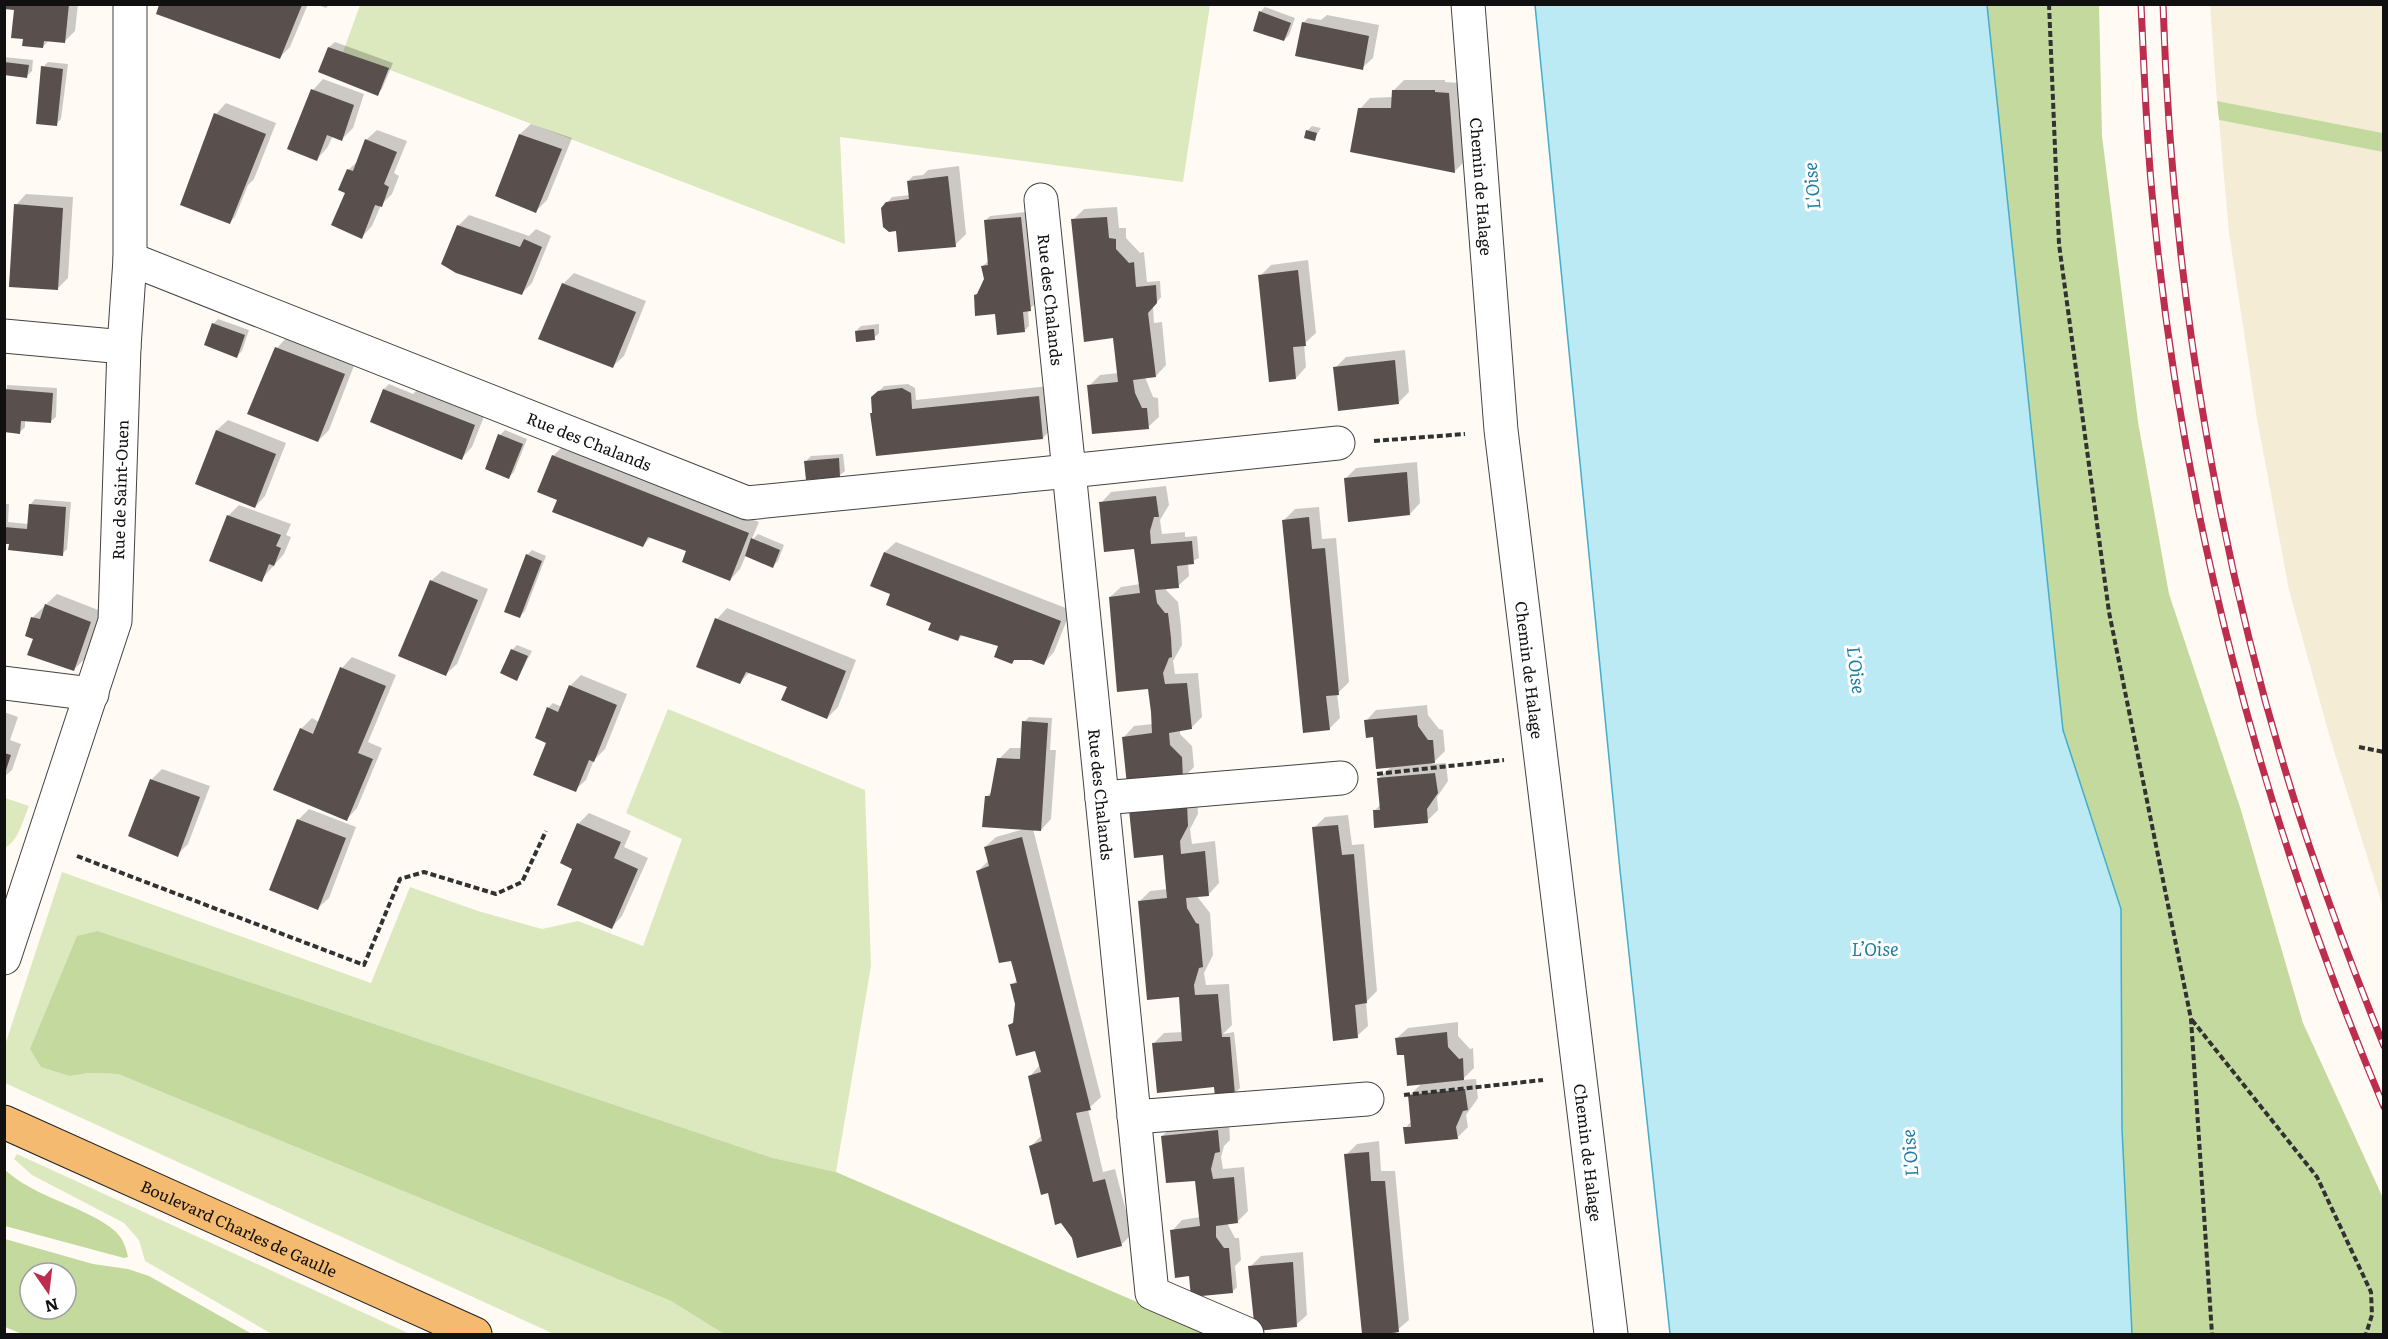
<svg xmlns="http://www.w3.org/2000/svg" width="2388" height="1339" font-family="Literata,serif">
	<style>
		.farmland { fill: #f4ecd5 }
		.green { fill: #dce9be }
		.forest { fill: #c4d99e; fill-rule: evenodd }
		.water { fill: #bbe9f4; stroke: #44adc9; stroke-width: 1.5 }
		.shadow { fill: #0003 }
		.building { fill: #594f4d }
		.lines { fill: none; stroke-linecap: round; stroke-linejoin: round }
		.minor-casing { stroke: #434343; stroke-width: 35 }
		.major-casing { stroke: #212121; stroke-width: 35 }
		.path { stroke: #323232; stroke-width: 4; stroke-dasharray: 6 3; stroke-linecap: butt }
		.minor { stroke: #fff; stroke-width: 33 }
		.major { stroke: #f3ba70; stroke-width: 33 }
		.rail-casing { stroke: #bc2d4e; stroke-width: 7 }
		.rail { stroke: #fff; stroke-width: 4.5; stroke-dasharray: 14; stroke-linecap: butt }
		.labels { text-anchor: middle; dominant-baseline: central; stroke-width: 6; stroke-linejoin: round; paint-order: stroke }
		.street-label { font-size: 16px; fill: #101010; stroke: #fff }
		.water-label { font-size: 18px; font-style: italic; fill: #1d7f9f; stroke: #fff }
	</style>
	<rect width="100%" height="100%" fill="#fffbf4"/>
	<path class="farmland" d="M2210,5H2383V133L2217,101Z
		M2219,120L2383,152V907L2330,738L2289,590L2257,419L2229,233Z"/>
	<path class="green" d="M360,5H1210L1183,182L840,137L845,244L343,52Z
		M668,709L865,790L871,966L836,1172L773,1158L98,931L70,1076L89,1073L118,1074L671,1301L724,1334H554L5,1083V1045L62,872L371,983L410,887L478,911L542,929L578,921L643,946L682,839L626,813Z
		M5,798L29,806C23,820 19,840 5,848Z
		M17,1154L410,1334H272L145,1261L139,1240L124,1223L32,1175L14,1159Z"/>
	<path class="forest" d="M1987,5H2099L2102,136L2138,422L2169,594L2240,807L2303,1023L2383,1198V1334H2132L2122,1129L2121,909L2063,730Z
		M2217,101L2383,133V152L2219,120Z
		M98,931L773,1158L836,1172L1211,1334H724L671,1301L118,1074L89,1073L70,1076L41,1067L30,1049L77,936Z
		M4,1169C36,1199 87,1206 116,1232C123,1239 126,1247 128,1257L124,1258L5,1226Z
		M5,1239L93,1264L128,1269L149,1276L252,1334H22L5,1327ZM30,1273H66V1309H30Z"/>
	<path class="water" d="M1535,5H1987L2063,730L2121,909L2122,1129L2132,1334H1670L1620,870Z"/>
	<path class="shadow" d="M4,4H78L75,31L64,42L49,40L43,47L25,38L16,6Z
		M161,4H308L290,47L280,57L158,14Z
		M315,4H330L326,8Z
		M1265,7L1295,18L1289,35L1284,40L1260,12Z
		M1327,15L1379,25L1373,58L1362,68L1303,23L1308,18L1321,20Z
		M335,42L393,63L382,89L377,94L320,72L329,47Z
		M4,57L33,60L32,71L27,76L4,74Z
		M48,62L68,64L61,119L56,124L43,67Z
		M323,79L364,94L353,128L342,139L333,136L327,148L317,159L313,90Z
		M1404,80H1445V82L1459,83L1465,161L1455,171L1360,109L1370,98L1393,97V91Z
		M226,103L276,123L254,179L248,185L235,217L230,222L216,114Z
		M531,124L572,138L547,200L536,211L497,195L520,134Z
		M1312,126L1321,128L1314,139L1307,131Z
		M377,130L407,141L394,173L399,176L392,194L381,205L372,226L362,237L347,192L348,170L359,160L366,140Z
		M959,166L966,234L955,245L897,232L887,203L892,197L910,195L908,181L913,176L923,175L928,170Z
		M26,194L73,197L68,278L57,289L16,205Z
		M1117,207L1119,228H1126V238L1140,253L1144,252L1147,282L1160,281L1161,297L1153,307L1154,323L1162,322L1166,365L1156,376L1145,377L1153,397L1158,398L1159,417L1148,427L1089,386L1100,375L1119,373L1114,337L1073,220L1084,209Z
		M1026,212L1041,299L1028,310L1029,326L1024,331L996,315L980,291L985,279L983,266L989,260L985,221L990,216Z
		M469,215L529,236L536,229L551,236L532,283L522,293L458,226Z
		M1308,260L1316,333L1304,344L1306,367L1296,378L1260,276L1271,265Z
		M574,273L646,301L624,356L613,366L563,284Z
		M218,319L249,330L242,351L237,356L213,324Z
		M879,324V333L874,338L856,331L861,326Z
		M287,337L355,363L329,430L318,441L249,413L277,348Z
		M1405,350L1409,392L1398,403L1335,368L1346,357Z
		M389,384L413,394L419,388L485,414L472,447L462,458L372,421L384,389Z
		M908,384L915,388L916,400L1049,386L1053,427L1043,438L874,411L872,398L884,386Z
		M7,385L57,388L56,417L50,422L25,420V427L20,432L4,431Z
		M228,420L286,443L265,496L255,507L217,430Z
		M505,430L527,439L514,472L509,477L500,435Z
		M564,445L759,522L751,541L758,534L784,545L778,561L773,566L746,555L740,569L730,580L688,550L652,536L643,545L559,499L553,456Z
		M843,454L845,471L839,476L806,461L811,456Z
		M1417,462L1420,503L1410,514L1346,478L1356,468Z
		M1166,486L1169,505L1160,520L1162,534L1185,532V537L1197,536L1199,558L1188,563L1189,576L1178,586L1166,588L1167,591L1178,602L1181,626L1182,645L1173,661L1175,674L1198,673L1202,717L1191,728L1180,730V734L1192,746L1194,767L1183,778L1124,737L1134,726L1153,724L1150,687L1110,597L1121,587L1140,584L1136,547L1101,503L1111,492Z
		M35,499L71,502L67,549L62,554L4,543V504H9L8,522L28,524L30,505Z
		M239,505L291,524L286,535L291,537L284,554L261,580L228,516Z
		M1319,507L1322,539L1336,538L1349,682L1337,694L1340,718L1329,729L1284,520L1295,509Z
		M896,542L1071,610L1054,652L1044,663L1031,659H1015L1012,662L1000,645L963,634L958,640L892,593L872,585L885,552Z
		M532,550L546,556L525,611L520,616L527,555Z
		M442,571L488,589L457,664L446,674L431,581Z
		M57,594L101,611L85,659L74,669L33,617Z
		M727,608L856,660L838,707L827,718L789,686L750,672L740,682L717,619Z
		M517,645L532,651L517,679L512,650Z
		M352,657L396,675L368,742L382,748L357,808L347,819L301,729L312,718L319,722L342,668Z
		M581,675L627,694L605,749L594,760L586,780L575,790L548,742V708L553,703L562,707L570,686Z
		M1427,705L1428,715L1439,729L1443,730L1445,751L1432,764L1446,763L1448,781L1437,797L1438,810L1427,821L1374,811L1381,804L1379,778L1392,766L1366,721L1376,710Z
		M4,712L18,717L10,740L21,744L12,770L4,777Z
		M1029,717L1052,718L1050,750H1056L1051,819L1041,830L1033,829L1101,1097L1088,1109L1103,1172L1115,1169L1132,1234L1121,1245L1073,1237L1049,1191L1030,1147L1041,1136L1030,1076L1040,1065L1036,1049L1010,1026L1015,1021L1017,1004L1012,985L1018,979L1013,959L978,871L989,860L985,847L996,837L1024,829L986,797L993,791L999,759L1010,748H1022L1024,722Z
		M162,769L210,786L188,844L177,855L151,780Z
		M1197,794L1198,814L1190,829L1192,844L1215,841L1219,883L1209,894L1196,895L1210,913L1213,955L1204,973L1206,985L1229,984L1232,1025L1223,1034L1234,1032L1240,1088L1235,1093L1215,1086L1153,1044L1164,1033L1183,1032L1180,996L1139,902L1150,891L1168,889L1164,853L1135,856Z
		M309,809L356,827L329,898L318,908L298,820Z
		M589,813L631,831L624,847L648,858L622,916L612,927L578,824Z
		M1348,815L1352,845L1364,844L1377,991L1366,1002L1368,1026L1357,1036L1314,828L1325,817Z
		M1458,1022V1036L1470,1049L1473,1048L1474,1068L1462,1080L1476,1079L1478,1098L1466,1115L1468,1127L1457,1138L1405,1128L1412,1121L1410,1095L1422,1083L1397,1038L1408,1028Z
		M1229,1120L1230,1140L1224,1146L1221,1157L1223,1169L1244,1167L1248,1211L1237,1222L1227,1223L1235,1238H1239L1241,1260L1235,1266L1237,1287L1232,1292L1190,1277L1172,1231L1182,1220L1200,1217L1196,1179L1162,1136L1173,1126Z
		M1379,1141L1381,1171H1395L1409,1320L1396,1331L1397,1334H1363L1346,1155L1357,1144Z
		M1303,1252L1307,1315L1296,1325L1250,1267L1261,1256Z"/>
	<path class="building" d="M4,4H69L65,43L44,41L43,48L22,46L23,39L11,38L14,10L4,9Z
		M159,5H302L280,59L156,14Z
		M1259,11L1291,23L1284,41L1253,31Z
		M1302,22L1369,36L1363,70L1295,56Z
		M328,47L389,68L378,96L318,72Z
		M4,62L29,65L27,78L4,75Z
		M41,66L63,69L57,126L36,124Z
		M311,89L354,105L342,141L327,135L317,161L287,149Z
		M1392,90H1435V92L1449,93L1455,173L1350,152L1358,108H1391Z
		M214,113L266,134L230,224L180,205Z
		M1306,130L1317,133L1315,141L1304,138Z
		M519,134L562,149L536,213L495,196Z
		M365,139L397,152L384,184L389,187L382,207L375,205L362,239L331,225L345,193L338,190L347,169L353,171Z
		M948,176L956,247L898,252L896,231L889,232L883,227L881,208L886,202L909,199L907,181Z
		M14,204L63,208L58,290L9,287Z
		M1021,217L1031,311L1023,312L1025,332L997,335L995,314L975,316L974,295L977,294L984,279L981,266L988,265L984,220Z
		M1107,217L1109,238L1116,239V249L1129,263L1134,262L1136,287L1156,285L1157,303L1148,313L1156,377L1133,380L1135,393L1142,408H1147L1149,429L1092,434L1087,385L1118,382L1113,338L1084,342L1071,219Z
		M457,225L520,247L524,239L542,247L522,295L456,273L441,264Z
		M1298,270L1306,346L1293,347L1296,379L1269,382L1258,275Z
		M562,283L636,312L613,368L538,339Z
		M212,323L245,335L237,358L204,345Z
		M874,329L875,340L856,342L855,331Z
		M275,347L345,374L318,442L247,414Z
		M1395,360L1399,404L1338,411L1333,367Z
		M902,388L911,393L912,409L1039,396L1043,439L876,456L870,413H872L871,397L878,391Z
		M4,389L53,393L51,423L21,421L20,434L4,432Z
		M383,389L475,425L462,460L370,422Z
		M216,430L276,454L255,508L195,484Z
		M498,434L523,444L509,479L485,469Z
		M552,455L749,533L730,581L682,562L686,551L648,537L643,547L552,512L557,500L537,492Z
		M839,458L840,477L806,480L804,461Z
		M1407,472L1410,515L1348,522L1344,478Z
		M1156,496L1159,517H1154L1150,531L1151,544L1192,541L1194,564L1177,566L1179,588L1155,590L1157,603L1165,613H1168L1171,638L1172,657L1169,658L1163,673L1165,684L1187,683L1192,729L1169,733L1170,745L1182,757L1183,779L1127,785L1122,737L1152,733L1151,712L1148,689L1117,692L1109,597L1140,593L1134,549L1104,552L1099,502Z
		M29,504L66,507L63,556L8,550L9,544H4V527L27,529Z
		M227,515L281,535L276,546L281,548L274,566L269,564L262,582L209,561Z
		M1309,517L1312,549L1325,548L1339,695L1326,696L1330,730L1303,733L1282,520Z
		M751,538L780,550L773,568L745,556Z
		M884,552L1061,621L1044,665L1031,660H1014L1012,664L994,657L998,646L960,635L958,641L928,630L931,623L886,605L890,594L870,586Z
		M526,554L542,561L520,618L504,612Z
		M430,580L478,600L446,676L398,656Z
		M45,604L91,622L74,671L27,655L33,639L25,636L31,617L40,619Z
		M715,618L846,671L827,719L781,700L787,687L746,672L740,684L696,667Z
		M511,649L528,656L517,681L500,673Z
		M340,667L386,686L358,753L373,759L347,821L273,790L300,728L313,734Z
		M569,685L617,705L594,762L589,760L576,792L533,775L546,743L535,738L547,707L558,712Z
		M1417,715L1418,726L1428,740H1433L1435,763L1376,769L1373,737L1366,738L1364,720Z
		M1022,721L1048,723L1041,831L982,827L985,796H990L997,758L1020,759Z
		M4,753L11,755L5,773H4Z
		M1435,773L1438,793L1427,809L1428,823L1374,828L1373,810H1380L1377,778Z
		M150,779L200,797L178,857L128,836Z
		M1187,804L1188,826L1180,841L1181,854L1205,851L1209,896L1186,898L1187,908L1196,923L1199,924L1203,967L1199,968L1194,985L1195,995L1218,994L1222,1037H1230L1235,1095L1215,1097L1214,1087L1157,1093L1152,1043L1182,1041L1179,997L1147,1000L1138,901L1167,898L1165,878L1163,855L1134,858L1129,810Z
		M297,819L346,838L318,910L269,890Z
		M577,823L621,842L614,858L638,869L612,929L557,905L572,869L560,863Z
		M1338,825L1342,855L1354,854L1367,1003L1355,1005L1358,1038L1333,1041L1312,827Z
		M1022,837L1091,1110L1076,1113L1093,1182L1105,1179L1122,1246L1077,1258L1072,1238L1061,1223L1055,1225L1048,1193L1041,1195L1029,1146L1042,1141L1028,1076L1041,1072L1035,1051L1016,1056L1008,1025L1013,1023L1015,1004L1010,984L1017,983L1011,961L999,963L976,871L989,866L984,847Z
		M1447,1032L1448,1047L1459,1059L1463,1058L1464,1080L1407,1086L1404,1055H1397L1395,1038Z
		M1465,1089L1468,1110L1463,1111L1456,1127L1458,1139L1405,1144L1403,1127H1411L1408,1095Z
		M1218,1130L1220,1152L1215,1153L1211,1169L1213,1179L1234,1177L1238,1223L1216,1226V1237L1224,1248H1229L1233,1293L1191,1297L1189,1276L1175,1278L1170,1230L1200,1226L1195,1181L1166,1183L1161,1136Z
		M1369,1152L1371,1181H1385L1392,1257L1399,1332L1385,1334H1362L1344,1154Z
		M1293,1262L1297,1327L1255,1331L1248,1266Z"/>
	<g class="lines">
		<defs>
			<g id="minor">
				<path id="s1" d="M1468,4L1501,430L1611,1334"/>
				<path id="s2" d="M1041,200L1069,471L1338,443"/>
				<path id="s3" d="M130,259L747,503L1069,471L1152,1293L1247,1334"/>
				<path d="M4,336L124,347"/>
				<path d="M4,683L92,694"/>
				<path d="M1102,798L1341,778"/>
				<path id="s4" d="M4,958L115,621L124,347L130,259V4"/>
				<path d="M1134,1117L1367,1099"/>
			</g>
			<g id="major">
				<path id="s5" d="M4,1122L475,1334"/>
			</g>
		</defs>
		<use href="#minor" class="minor-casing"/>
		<use href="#major" class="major-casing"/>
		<path class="path" d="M2049,4L2059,244L2109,612L2191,1019L2212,1334
			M1374,441L1465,434
			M2359,747L2384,752
			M1377,774L1504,760
			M77,856L364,965L400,879L424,872L496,894L522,882L546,831
			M2192,1020L2317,1177L2371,1292L2372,1315L2366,1334
			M1404,1095L1543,1080"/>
		<use href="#minor" class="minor"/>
		<use href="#major" class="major"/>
		<defs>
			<path id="rail" d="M2141,4C2144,67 2146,130 2152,193C2180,507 2261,816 2384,1107
				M2163,4C2172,286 2219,577 2309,845C2332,913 2357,980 2384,1046"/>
		</defs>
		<use href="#rail" class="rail-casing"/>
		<use href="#rail" class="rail"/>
	</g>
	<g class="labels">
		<g class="street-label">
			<text stroke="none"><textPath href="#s1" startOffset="183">Chemin de Halage</textPath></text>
			<text stroke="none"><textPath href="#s2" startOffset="100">Rue des Chalands</textPath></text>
			<text stroke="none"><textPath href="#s3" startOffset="494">Rue des Chalands</textPath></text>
			<text stroke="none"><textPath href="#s4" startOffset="486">Rue de Saint-Ouen</textPath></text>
			<text stroke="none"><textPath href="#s1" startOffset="669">Chemin de Halage</textPath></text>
			<text stroke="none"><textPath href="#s3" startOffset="1312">Rue des Chalands</textPath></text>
			<text stroke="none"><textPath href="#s1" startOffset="1155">Chemin de Halage</textPath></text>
			<text stroke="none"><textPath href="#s5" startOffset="258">Boulevard Charles de Gaulle</textPath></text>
		</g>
		<g class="water-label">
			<text transform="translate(1811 186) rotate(-95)">L'Oise</text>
			<text transform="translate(1857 670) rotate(83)">L'Oise</text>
			<text x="1875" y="948">L’Oise</text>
			<text transform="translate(1909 1153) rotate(-95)">L'Oise</text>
		</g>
	</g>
	<rect width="2388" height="1339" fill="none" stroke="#101010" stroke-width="12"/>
	<g transform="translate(48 1291) rotate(166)"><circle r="28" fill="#ffffff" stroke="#9f9f9f" stroke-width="1.5"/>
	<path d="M0-4.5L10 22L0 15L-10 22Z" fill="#bc2d4e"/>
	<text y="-9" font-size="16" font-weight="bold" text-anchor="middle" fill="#101010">N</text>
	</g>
</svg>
